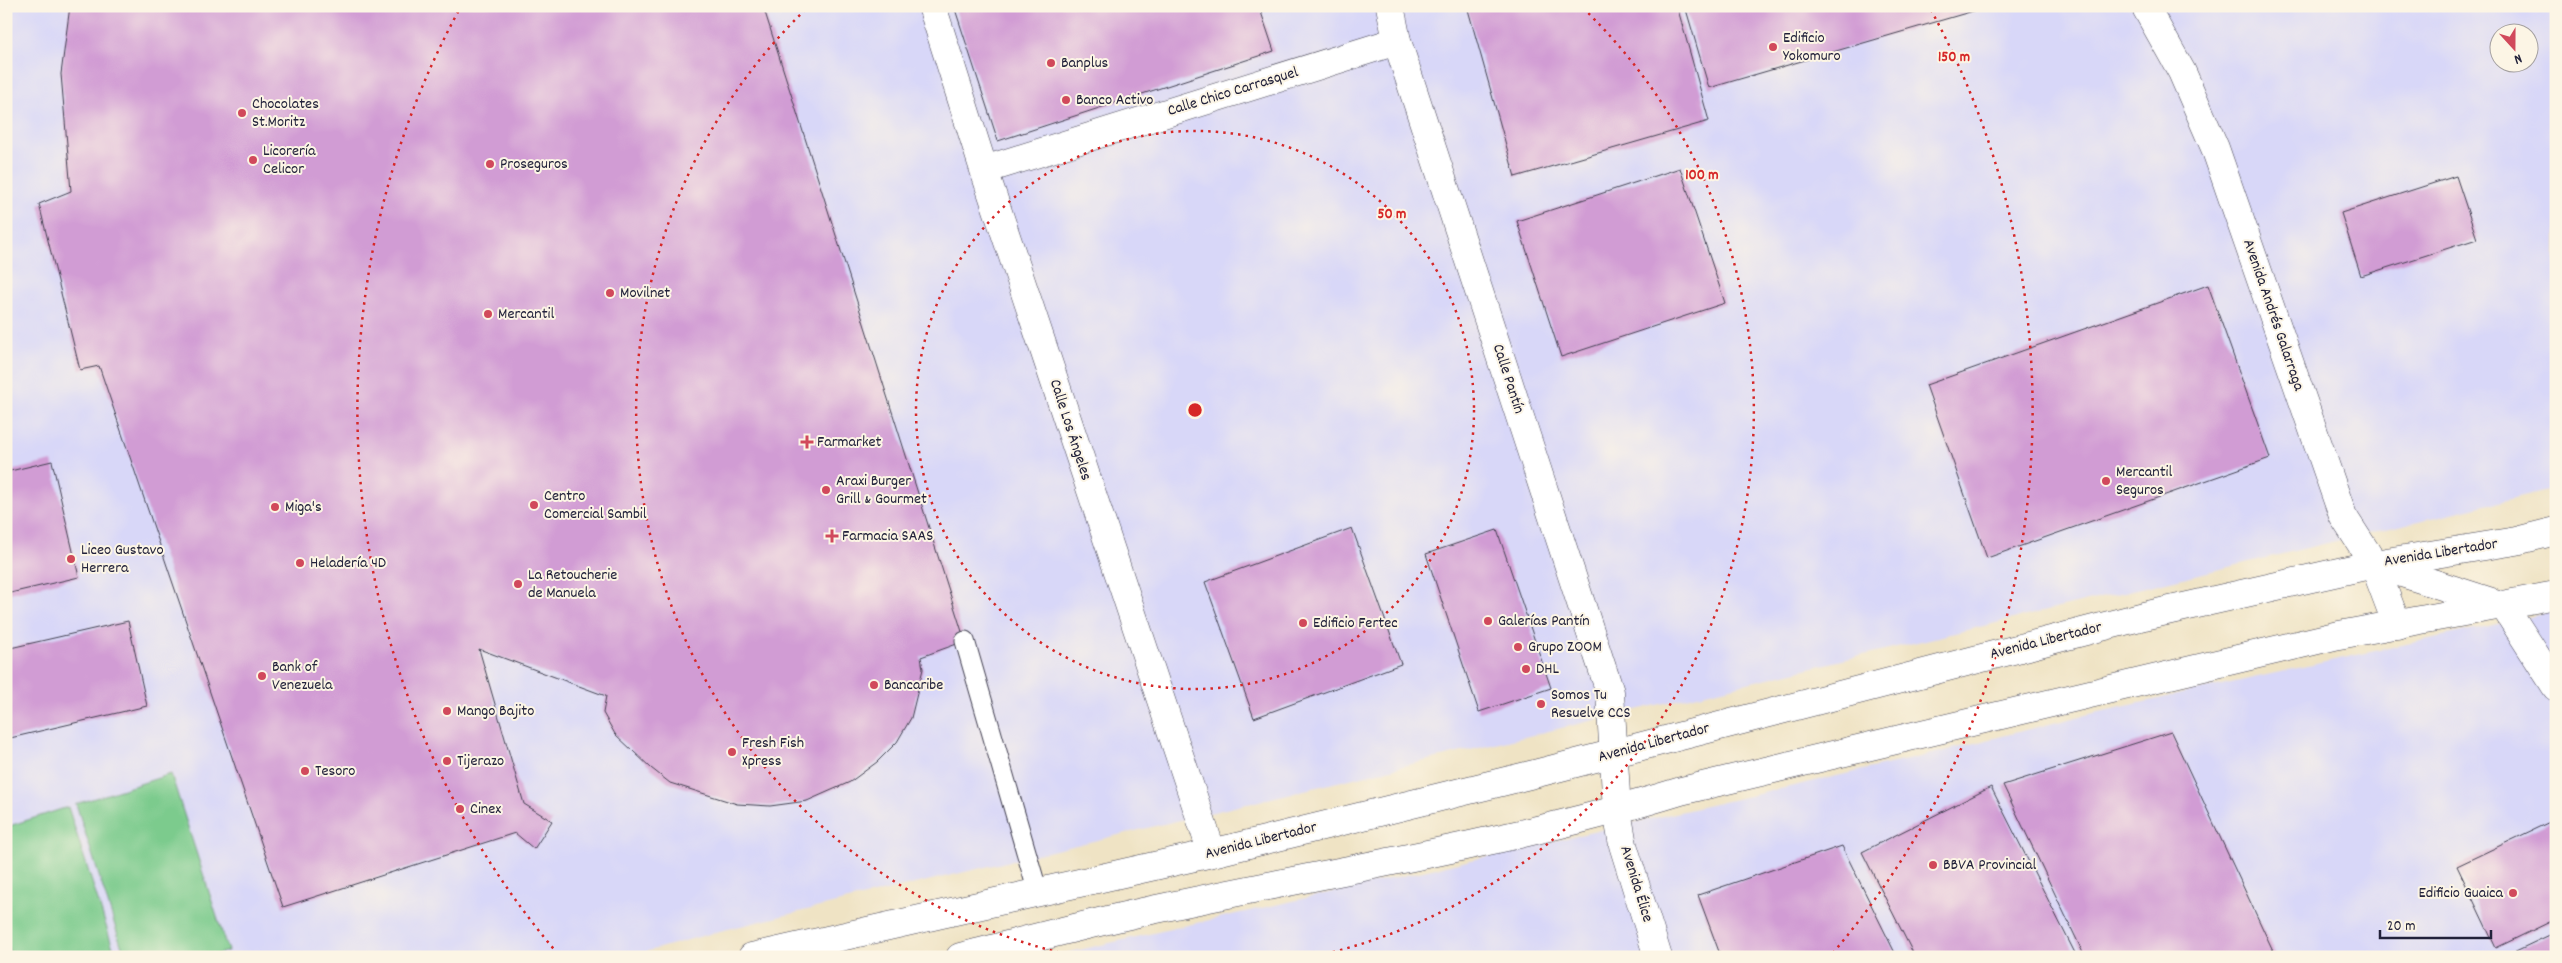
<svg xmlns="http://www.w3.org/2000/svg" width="2562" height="963" font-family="Dekko,sans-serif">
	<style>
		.built { fill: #d8d7f8; fill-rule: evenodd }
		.green { fill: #7bcb8d; stroke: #4e7664 }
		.building { fill: #d19cd4 }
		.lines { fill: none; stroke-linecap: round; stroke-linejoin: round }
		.service-casing { stroke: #413f50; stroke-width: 21 }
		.minor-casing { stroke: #413f50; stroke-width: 29 }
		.secondary-casing { stroke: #413f50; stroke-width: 29 }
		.primary-casing { stroke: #413f50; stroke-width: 29 }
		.service { stroke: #fff; stroke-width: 19 }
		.minor { stroke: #fff; stroke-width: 28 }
		.secondary { stroke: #fff; stroke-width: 28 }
		.primary { stroke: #fff; stroke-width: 28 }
		.ring { fill: none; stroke: #d62828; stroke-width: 2.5; stroke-dasharray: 2.5 5 }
		.poi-dot { fill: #d1495b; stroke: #fcf5e5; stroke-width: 2 }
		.labels { text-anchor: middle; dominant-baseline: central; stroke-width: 4; stroke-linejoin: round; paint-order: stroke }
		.poi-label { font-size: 16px; fill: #22223b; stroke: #fcf5e5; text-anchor: start }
		.street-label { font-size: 16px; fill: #22223b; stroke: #fcf5e5 }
		.centre { fill: #d62828; stroke: #fcf5e5; stroke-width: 2.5 }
		.ring-label { font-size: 15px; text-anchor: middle; font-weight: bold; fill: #d62828; stroke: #fcf5e5; stroke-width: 4; stroke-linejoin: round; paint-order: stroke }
	</style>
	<rect width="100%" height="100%" fill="#fcf5e5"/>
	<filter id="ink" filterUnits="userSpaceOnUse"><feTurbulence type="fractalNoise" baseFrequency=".02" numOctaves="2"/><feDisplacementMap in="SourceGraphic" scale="10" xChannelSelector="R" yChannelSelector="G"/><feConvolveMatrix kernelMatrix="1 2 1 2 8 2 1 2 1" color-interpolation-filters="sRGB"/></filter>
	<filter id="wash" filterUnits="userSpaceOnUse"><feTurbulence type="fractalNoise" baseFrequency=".0096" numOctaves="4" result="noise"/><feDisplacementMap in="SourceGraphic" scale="20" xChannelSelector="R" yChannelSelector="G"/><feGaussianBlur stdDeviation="1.12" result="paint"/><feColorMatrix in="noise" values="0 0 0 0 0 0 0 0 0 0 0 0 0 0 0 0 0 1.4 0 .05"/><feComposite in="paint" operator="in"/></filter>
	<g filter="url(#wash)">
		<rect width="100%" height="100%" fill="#efe3c4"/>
		<path class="built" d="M6,6H2556V488L720,931L627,957H6ZM2500,32H2530V62H2500Z
			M2556,611V957H1049L1924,756L2081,716Z"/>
		<path class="green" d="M171,774L228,951L209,957H125L76,804Z
			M68,807L116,957H11L6,942V827Z"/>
		<g id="blocks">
			<path class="building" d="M70,6H763L965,641L921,657L923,669L911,718L897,742L877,762L850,782L807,801L770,806L737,804L670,783L651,768L615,734L603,713L606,696L479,649L524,804L552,821L534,849L515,833L283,907L99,366L80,370L39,204L71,191L61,74Z
				M954,6H1259L1274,51L998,141Z
				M1467,6H1677L1709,121L1515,177Z
				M1685,6H1987V7L1709,88Z
				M1680,168L1725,303L1561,357L1517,221Z
				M2456,176L2477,239L2361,276L2341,213Z
				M2208,285L2270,458L1987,558L1926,385Z
				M52,461L79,577L6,594V472Z
				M1352,528L1401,664L1254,718L1205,582Z
				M1497,530L1551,688L1479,712L1426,554Z
				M128,621L147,706L6,739V649Z
				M2171,732L2276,957H2085L2003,785Z
				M1991,787L2077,957H1915L1862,852Z
				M2556,819V919L2496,948L2457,866Z
				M1842,846L1897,957H1721L1698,895Z
				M2556,932V957H2503Z"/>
		</g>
	</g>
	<g filter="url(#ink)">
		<use href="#blocks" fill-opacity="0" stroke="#413f50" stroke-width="1"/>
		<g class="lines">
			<defs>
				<path id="service" d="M965,641L1038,893"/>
				<path id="minor" d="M932,6L984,170L1212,853
					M984,170L1397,41"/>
				<path id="secondary" d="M1390,6L1397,41L1610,692L1617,811L1623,845L1658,957
					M2145,6L2182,72L2215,148L2343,516L2374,564L2397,625
					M2374,564L2504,606L2556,687"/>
				<path id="primary" d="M752,957L1212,853L1534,774L2144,616L2374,564L2516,541L2556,531
					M960,957C1028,940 1097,921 1166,907C1338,870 1513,843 1681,791L2339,635L2556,595"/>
			</defs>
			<use href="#service" class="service-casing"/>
			<use href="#minor" class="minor-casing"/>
			<use href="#secondary" class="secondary-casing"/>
			<use href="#primary" class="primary-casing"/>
			<use href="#service" class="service"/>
			<use href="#minor" class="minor"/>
			<use href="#secondary" class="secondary"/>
			<use href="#primary" class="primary"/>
		</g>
	</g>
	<g class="ring">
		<circle cx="1195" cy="410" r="279"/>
		<path d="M1074 956A559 559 0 0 1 807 8M1583 8A559 559 0 0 1 1316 956"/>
		<path d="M558 954A838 838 0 0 1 459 10M1931 10A838 838 0 0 1 1832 954"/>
	</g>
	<g class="poi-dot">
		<circle cx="1773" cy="47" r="5"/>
		<circle cx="1051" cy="63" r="5"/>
		<circle cx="1066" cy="100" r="5"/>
		<circle cx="242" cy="113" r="5"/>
		<circle cx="253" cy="160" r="5"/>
		<circle cx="490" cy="164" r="5"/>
		<circle cx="610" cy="293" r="5"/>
		<circle cx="488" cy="314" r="5"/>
		<path d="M804.5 434.5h5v5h5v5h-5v5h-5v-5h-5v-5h5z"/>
		<circle cx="2106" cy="481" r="5"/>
		<circle cx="826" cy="490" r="5"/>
		<circle cx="534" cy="505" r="5"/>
		<circle cx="275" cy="507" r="5"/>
		<path d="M829.5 528.5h5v5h5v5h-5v5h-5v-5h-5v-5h5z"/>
		<circle cx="71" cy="559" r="5"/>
		<circle cx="300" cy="563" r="5"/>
		<circle cx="518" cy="584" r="5"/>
		<circle cx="1488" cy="621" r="5"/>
		<circle cx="1303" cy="623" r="5"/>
		<circle cx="1518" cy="647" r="5"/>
		<circle cx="1526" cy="669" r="5"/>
		<circle cx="262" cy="676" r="5"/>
		<circle cx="874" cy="685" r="5"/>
		<circle cx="1541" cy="704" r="5"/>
		<circle cx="447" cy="711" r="5"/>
		<circle cx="732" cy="752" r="5"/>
		<circle cx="447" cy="761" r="5"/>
		<circle cx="305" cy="771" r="5"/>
		<circle cx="460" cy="809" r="5"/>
		<circle cx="1933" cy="865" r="5"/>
		<circle cx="2513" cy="893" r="5"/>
	</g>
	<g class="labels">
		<g class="poi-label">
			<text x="1783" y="38">Edificio<tspan x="1783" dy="18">Yokomuro</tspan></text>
			<text x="1061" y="63">Banplus</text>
			<text x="1076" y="100">Banco Activo</text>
			<text x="252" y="104">Chocolates<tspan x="252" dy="18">St.Moritz</tspan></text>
			<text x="263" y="151">Licorería<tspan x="263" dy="18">Celicor</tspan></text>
			<text x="500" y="164">Proseguros</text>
			<text x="620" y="293">Movilnet</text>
			<text x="498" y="314">Mercantil</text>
			<text x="817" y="442">Farmarket</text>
			<text x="2116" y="472">Mercantil<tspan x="2116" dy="18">Seguros</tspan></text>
			<text x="836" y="481">Araxi Burger<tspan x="836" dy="18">Grill &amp; Gourmet</tspan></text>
			<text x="544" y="496">Centro<tspan x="544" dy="18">Comercial Sambil</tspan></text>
			<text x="285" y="507">Miga's</text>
			<text x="842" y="536">Farmacia SAAS</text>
			<text x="81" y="550">Liceo Gustavo<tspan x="81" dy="18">Herrera</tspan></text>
			<text x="310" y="563">Heladería 4D</text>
			<text x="528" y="575">La Retoucherie<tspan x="528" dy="18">de Manuela</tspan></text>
			<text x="1498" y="621">Galerías Pantín</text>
			<text x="1313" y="623">Edificio Fertec</text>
			<text x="1528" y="647">Grupo ZOOM</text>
			<text x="272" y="667">Bank of<tspan x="272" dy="18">Venezuela</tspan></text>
			<text x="1536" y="669">DHL</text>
			<text x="884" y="685">Bancaribe</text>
			<text x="1551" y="695">Somos Tu<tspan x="1551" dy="18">Resuelve CCS</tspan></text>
			<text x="457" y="711">Mango Bajito</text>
			<text x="742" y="743">Fresh Fish<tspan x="742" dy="18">Xpress</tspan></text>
			<text x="457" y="761">Tijerazo</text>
			<text x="315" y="771">Tesoro</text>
			<text x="470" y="809">Cinex</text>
			<text x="1943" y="865">BBVA Provincial</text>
			<text x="2503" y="893" text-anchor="end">Edificio Guaica</text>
		</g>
		<g class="street-label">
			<text transform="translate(1233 92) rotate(-17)">Calle Chico Carrasquel</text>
			<text transform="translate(2273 315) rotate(71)">Avenida Andrés Galarraga</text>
			<text transform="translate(1508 379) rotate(72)">Calle Pantín</text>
			<text transform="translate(1070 430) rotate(72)">Calle Los Ángeles</text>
			<text transform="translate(2441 553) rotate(-9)">Avenida Libertador</text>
			<text transform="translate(2046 641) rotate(-14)">Avenida Libertador</text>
			<text transform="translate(1654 743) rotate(-15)">Avenida Libertador</text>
			<text transform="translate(1261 841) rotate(-14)">Avenida Libertador</text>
			<text transform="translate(1636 884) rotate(73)">Avenida Élice</text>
		</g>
	</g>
	<circle cx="1195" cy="410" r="8" class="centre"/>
	<g class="ring-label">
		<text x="1954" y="61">150 m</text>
		<text x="1702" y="179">100 m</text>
		<text x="1392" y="218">50 m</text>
	</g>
	<rect width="2562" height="963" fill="none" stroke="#fcf5e5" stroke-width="25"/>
	<g transform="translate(2514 48) rotate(159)"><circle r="24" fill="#fcf5e5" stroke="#a5a1a1"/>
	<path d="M0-4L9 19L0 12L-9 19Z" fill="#d1495b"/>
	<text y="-8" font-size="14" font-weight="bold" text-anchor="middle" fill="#22223b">N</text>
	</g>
	<path d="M2380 930v8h111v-8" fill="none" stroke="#22223b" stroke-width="2.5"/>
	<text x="2387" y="930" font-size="15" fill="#22223b" stroke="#fcf5e5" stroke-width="4" paint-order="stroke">20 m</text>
</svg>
